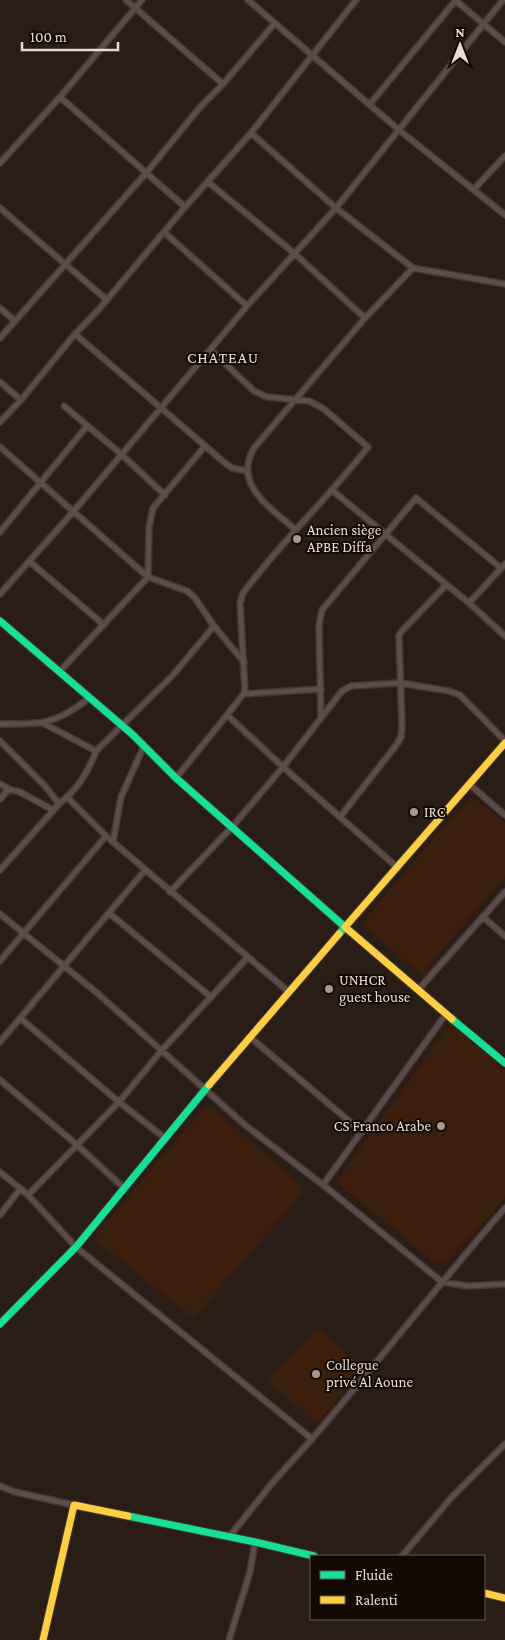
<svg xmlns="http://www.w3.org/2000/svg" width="505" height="1640" font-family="'Crimson Pro',serif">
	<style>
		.built { fill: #3a1f0c }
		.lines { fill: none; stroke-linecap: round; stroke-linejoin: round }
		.street-casing { stroke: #433831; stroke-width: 8 }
		.fast-casing { stroke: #433831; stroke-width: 9 }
		.slow-casing { stroke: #433831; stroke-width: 9 }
		.street { stroke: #5d4c4a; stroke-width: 5 }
		.fast { stroke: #16e098; stroke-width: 7 }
		.slow { stroke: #ffcf43; stroke-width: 7 }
		.poi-dot { fill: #a7988f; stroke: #130904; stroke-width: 2 }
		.labels { text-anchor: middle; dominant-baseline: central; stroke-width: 4; stroke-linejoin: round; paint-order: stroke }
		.poi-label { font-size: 15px; fill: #eadad0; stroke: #130904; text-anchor: start }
		.neighbourhood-label { font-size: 16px; letter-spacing: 1px; fill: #eadad0; stroke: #130904 }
	</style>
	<rect width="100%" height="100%" fill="#2a1d15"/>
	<path class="built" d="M473,797L505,823V877L428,966L426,974L423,977L362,923L445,824Z
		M451,1023L505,1071V1198L446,1263H435L336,1182Z
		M212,1107L300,1184L302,1193L194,1318L97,1242L96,1234L204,1108Z
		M317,1328L364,1368L317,1423L267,1381Z"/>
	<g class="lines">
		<defs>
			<path id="street" d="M126,0L223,84
				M248,0L399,130L505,215
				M455,0L505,42
				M60,97L185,207
				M370,104L456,0
				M251,133L336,208L413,268L505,284
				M0,163L60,97L142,0
				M208,182L294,253L365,318
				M474,189L505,156
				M0,208L107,300
				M164,232L247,306
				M0,308L15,321
				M75,334L225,463L232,468L247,471
				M0,338L147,172L201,106L223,84L275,23
				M211,350L254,391L267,397L309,401L324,409L368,447C328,498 281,542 243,593L240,603L245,692L227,715L283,767L398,868
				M0,382L21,400
				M64,406L121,454L165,495
				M0,422L21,400L75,334L100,308L185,207L251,133L356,0
				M0,447L148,577L187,591L195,598L214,626L244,662
				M333,491L469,603
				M296,530C272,509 232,485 254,448L365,318L413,268
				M0,532L87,426
				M29,561L104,625
				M505,564L469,603L505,636
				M0,594L73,512L247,306L336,208L503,0
				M60,671L148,577L149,527L153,508L205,446
				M244,694L321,689
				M321,718L319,625L322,610L416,498L501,568
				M43,723L96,751
				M0,724C42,724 55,725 89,698
				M0,741L45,786L59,804L67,797L106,836L289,992
				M176,778L227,715
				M0,784L9,789L20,792L53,810
				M469,784L505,815
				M67,797C81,784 89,770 96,751L173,675L214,626
				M0,799L9,789
				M340,817L397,744L401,737L402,726L399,636L402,631L446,585
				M113,842L121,797L144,746
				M0,870L59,804
				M170,892L232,827L283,767L342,691L351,686L400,683L449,691L460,695L505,741
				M109,913L211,997
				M0,914L96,992L245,1125L327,1188L442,1282L468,1286L505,1284
				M483,917L505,936
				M0,961L106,836
				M418,990L505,892
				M20,1018L119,1102L166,1139
				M250,1037L362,1132
				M0,1042L145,870
				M0,1080L76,1144L125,1189
				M0,1172L28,1195L76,1247L312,1439L273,1482L229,1537
				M323,1185L446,1014
				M28,1195L119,1102L162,1050L247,958
				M0,1215L20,1189
				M312,1439C377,1363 439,1284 505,1208
				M0,1486L15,1492L74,1505
				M402,1556L451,1498L505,1444
				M229,1640L250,1572L255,1542"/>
			<path id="fast" d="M0,621L132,734L176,778L345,927L339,934
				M452,1019L505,1063
				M0,1324L76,1247L209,1085
				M128,1516L255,1542L314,1556"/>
			<path id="slow" d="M452,1019L345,927L505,743
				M209,1085L339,934
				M484,1593L505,1598
				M43,1640L74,1505L128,1516"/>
		</defs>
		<use href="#street" class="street-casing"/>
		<use href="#fast" class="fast-casing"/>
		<use href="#slow" class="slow-casing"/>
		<use href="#street" class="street"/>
		<use href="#fast" class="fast"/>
		<use href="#slow" class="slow"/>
	</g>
	<g class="poi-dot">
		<circle cx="297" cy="539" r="5"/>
		<circle cx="414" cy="812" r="5"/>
		<circle cx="329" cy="989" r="5"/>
		<circle cx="441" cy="1126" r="5"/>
		<circle cx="316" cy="1374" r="5"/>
	</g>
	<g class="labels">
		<g class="poi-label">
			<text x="307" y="530">Ancien siège<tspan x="307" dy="17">APBE Diffa</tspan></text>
			<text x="424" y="812">IRC</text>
			<text x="339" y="980">UNHCR<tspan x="339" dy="17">guest house</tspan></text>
			<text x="431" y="1126" text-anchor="end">CS Franco Arabe</text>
			<text x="326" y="1365">Collegue<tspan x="326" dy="17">privé Al Aoune</tspan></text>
		</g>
		<g class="neighbourhood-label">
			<text x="223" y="357">CHATEAU</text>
		</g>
	</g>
	<rect x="310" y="1555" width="175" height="65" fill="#130904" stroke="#695d56"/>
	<rect x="320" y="1571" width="25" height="8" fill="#16e098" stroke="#695d56"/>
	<text x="355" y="1580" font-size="15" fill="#eadad0">Fluide</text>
	<rect x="320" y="1596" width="25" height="8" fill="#ffcf43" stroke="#695d56"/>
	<text x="355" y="1605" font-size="15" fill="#eadad0">Ralenti</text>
	<g transform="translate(460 45)" stroke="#130904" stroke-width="4" paint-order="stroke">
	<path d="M0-4L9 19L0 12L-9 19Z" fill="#eadad0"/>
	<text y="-8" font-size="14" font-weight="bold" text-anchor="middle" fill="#eadad0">N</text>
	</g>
	<path d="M22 42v8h96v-8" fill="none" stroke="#eadad0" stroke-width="2.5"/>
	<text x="30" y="42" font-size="15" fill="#eadad0" stroke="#130904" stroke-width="4" paint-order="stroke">100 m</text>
</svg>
